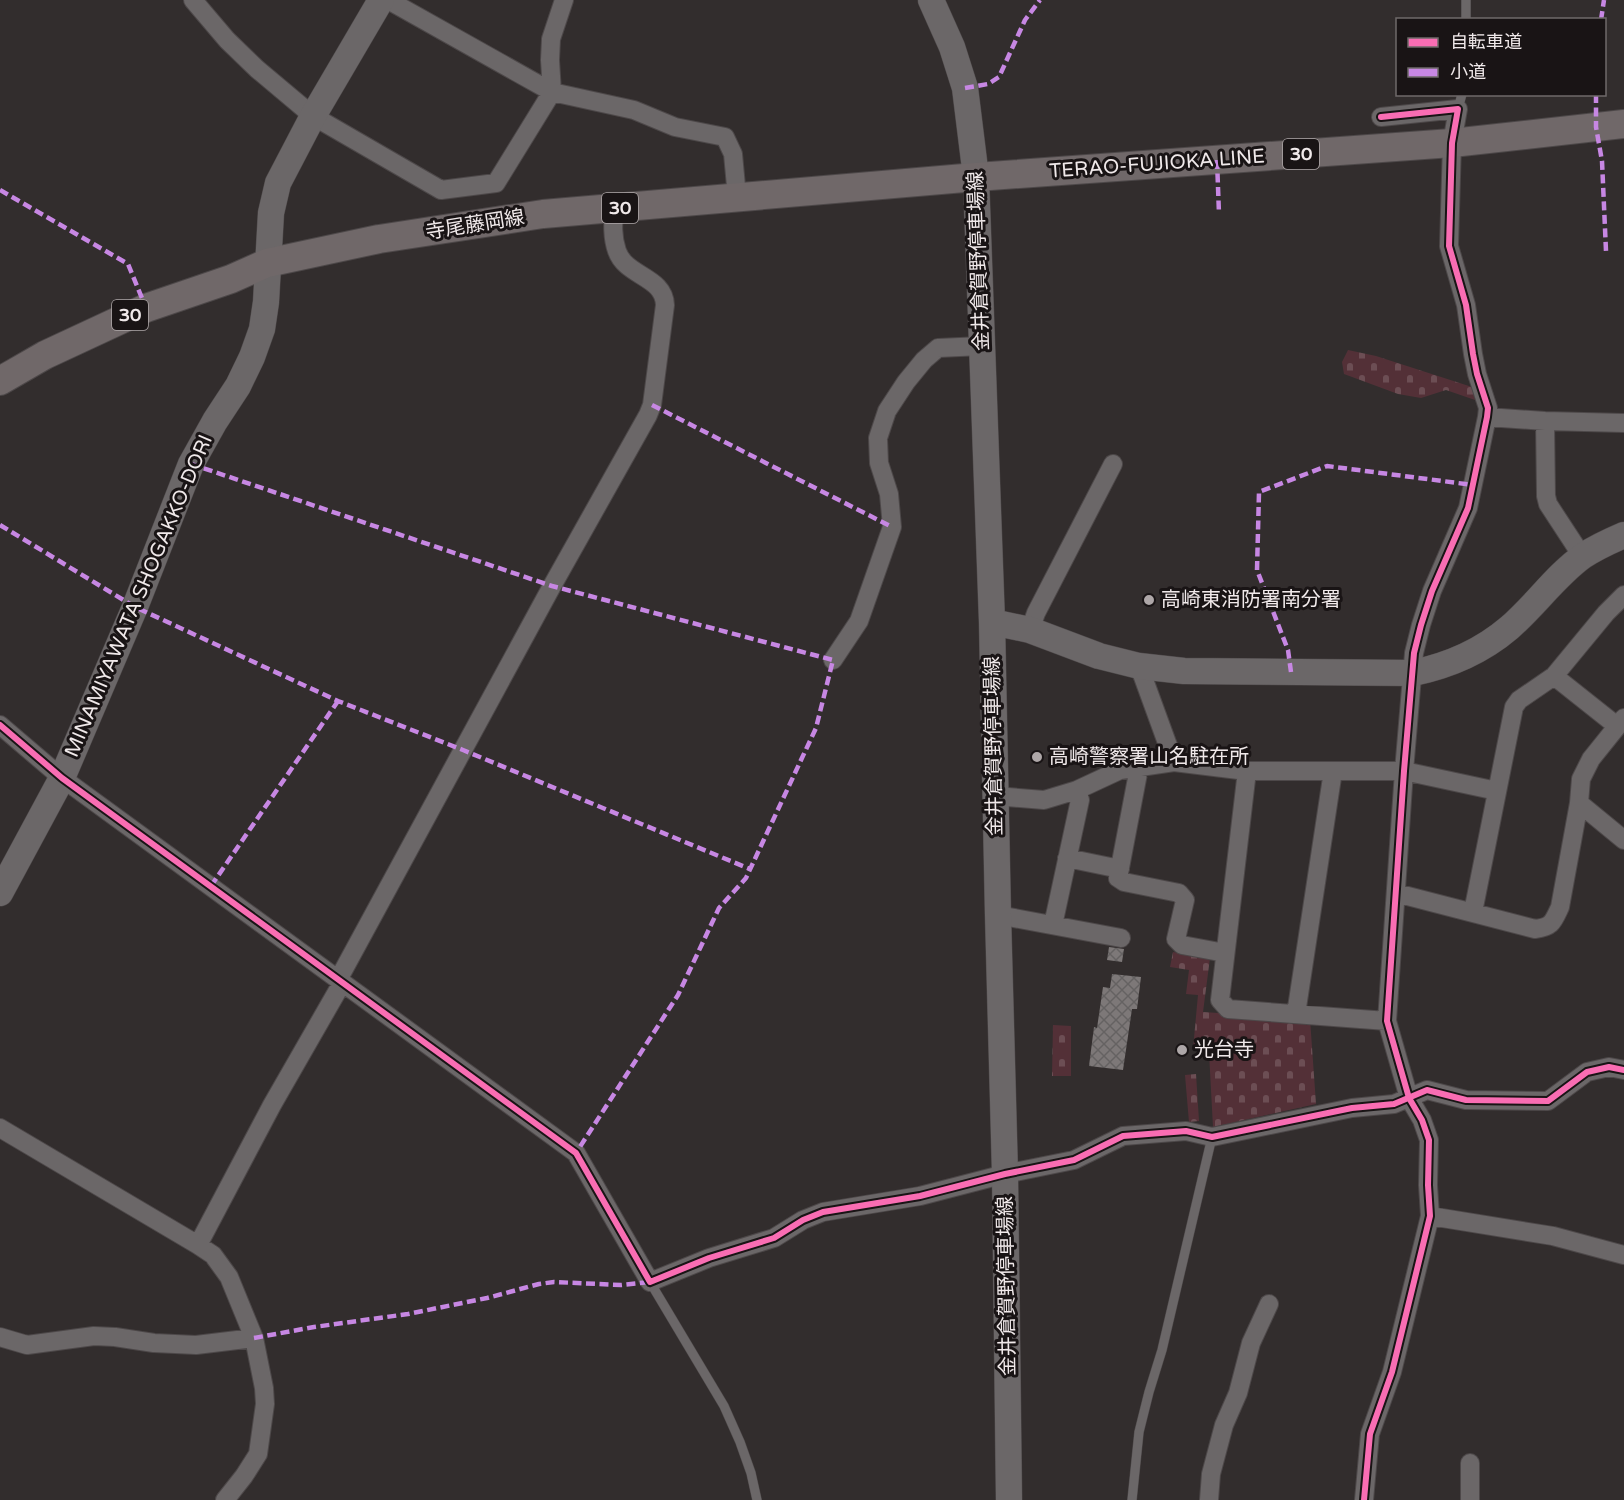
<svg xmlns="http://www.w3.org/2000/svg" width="1624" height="1500" font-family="'Varela Round','Noto Sans JP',sans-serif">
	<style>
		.cemetery { fill: url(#cemetery-stones) }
		.building { fill: url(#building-cross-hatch) }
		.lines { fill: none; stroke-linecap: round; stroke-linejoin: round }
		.lane-casing { stroke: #4d4849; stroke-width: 10 }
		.street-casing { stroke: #4d4849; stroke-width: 20 }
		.secondary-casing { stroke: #4d4849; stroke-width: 27 }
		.primary-casing { stroke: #4d4849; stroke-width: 30 }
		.lane { stroke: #6b6768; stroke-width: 9 }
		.street { stroke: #6b6768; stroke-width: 18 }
		.secondary { stroke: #6b6768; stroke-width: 26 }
		.primary { stroke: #706869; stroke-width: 28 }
		.quiet { stroke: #c787e3; stroke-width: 4.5; stroke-dasharray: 9 4.5; stroke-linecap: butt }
		.cycleway-casing { stroke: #191415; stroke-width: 10 }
		.cycleway { stroke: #f96db3; stroke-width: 6 }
		.poi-dot { fill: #aea7a8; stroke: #191415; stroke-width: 2 }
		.labels { text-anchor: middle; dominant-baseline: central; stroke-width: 6; stroke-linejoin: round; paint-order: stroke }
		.shield { fill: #191415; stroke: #b0a9aa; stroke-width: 1.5 }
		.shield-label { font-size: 18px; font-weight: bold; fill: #f0e9ea }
		.street-label { font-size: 20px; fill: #f0e9ea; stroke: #191415 }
		.poi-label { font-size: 20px; fill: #f0e9ea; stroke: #191415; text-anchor: start }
	</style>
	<defs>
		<pattern id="cemetery-stones" width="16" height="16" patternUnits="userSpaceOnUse" patternTransform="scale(1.5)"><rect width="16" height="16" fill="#533037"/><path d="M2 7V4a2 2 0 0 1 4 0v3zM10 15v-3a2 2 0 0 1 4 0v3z" fill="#6c4e54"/></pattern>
		<pattern id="building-cross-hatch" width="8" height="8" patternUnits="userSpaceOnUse" patternTransform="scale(1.5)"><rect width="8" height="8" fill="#7d7878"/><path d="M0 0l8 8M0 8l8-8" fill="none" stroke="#656262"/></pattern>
	</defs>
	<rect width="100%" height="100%" fill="#322d2d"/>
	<path class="cemetery" d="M1348,350L1376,356L1472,387L1475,400L1446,390L1421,398L1398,394L1344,374L1342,362Z
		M1173,952L1210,958L1203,1012L1310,1019L1316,1104L1213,1127L1209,1052L1193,1049L1198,995L1186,994L1189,970L1170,967Z
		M1053,1025L1071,1026V1076H1052Z
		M1196,1074L1199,1121L1189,1122L1185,1075Z"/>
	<path class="building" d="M1109,947L1124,949L1122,962L1107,960Z
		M1112,974L1141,977L1137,1009H1132L1123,1070L1089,1066L1094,1027L1097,1028L1103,987L1110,988Z"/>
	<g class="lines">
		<defs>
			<path id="lane" d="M1466,20V0
				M1458,109L1462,94
				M650,1282L724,1406L740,1442L751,1473L757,1500
				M1132,1500L1139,1432L1149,1392L1162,1350L1212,1137"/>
			<path id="street" d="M193,0L227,40L257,69L313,116L441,190L496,183L552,92L550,60L551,39L564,0
				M388,0L552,92L634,110L675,127L725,137L733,154L737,197
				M1487,417L1545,421L1624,423
				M1545,421L1546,496L1548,504L1582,556
				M1030,630L1036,613L1113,464
				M833,660L859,621L892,527L889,494L879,463L878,438L887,411L906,382L924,360L938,348L982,346
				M1139,666L1174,762
				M1554,676L1617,726
				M0,725L62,778L576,1153L650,1282L709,1258L774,1238L803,1220L823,1212L920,1196L1005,1174L1074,1160L1123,1136L1186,1131L1212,1137L1352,1108L1394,1104L1427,1090L1466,1100L1548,1101L1587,1072L1609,1067L1624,1070
				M1139,768L1118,878L1124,882L1179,893L1185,900L1176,939L1182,945L1225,953
				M1247,771L1220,1000L1228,1009L1387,1021
				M995,796L1044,800L1077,790L1120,770L1174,762L1247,771H1404L1497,791
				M1579,803L1624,840
				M1067,858L1120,869
				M1396,893L1535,929C1552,927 1553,922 1560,907L1579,803L1581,779L1591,759L1624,718
				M1473,912L1514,707L1519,700L1554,676L1606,613L1624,595
				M998,915L1121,938
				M1053,925L1080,800L1077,790
				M338,980L552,586L648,415L652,405L665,305C664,276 626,277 617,251C612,237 613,223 614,208
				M1296,1014L1333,771
				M0,1128L198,1245L213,1255L229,1277L254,1338L264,1388L265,1404L258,1454L244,1476L225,1500
				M1430,1216L1553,1236L1624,1255
				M198,1245L272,1105L342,983
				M0,1337L27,1345L94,1336L115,1337L154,1343L196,1345L254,1338
				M1470,1463V1500
				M1209,1500L1211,1474L1224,1425L1238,1393L1251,1343L1269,1304
				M1364,1500L1370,1434L1392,1372L1430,1216L1428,1185L1429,1140L1422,1120L1409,1098L1387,1021L1404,771L1414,653L1421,625L1432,591L1468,508L1487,417L1488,408L1477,374L1473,354L1466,305L1449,246L1452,143L1458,109L1381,117"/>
			<path id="secondary" d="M931,0L952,47L965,88L976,177L992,622L998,915L1005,1174L1009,1500
				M992,622L1030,630L1099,656L1139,666L1184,671L1413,673C1447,666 1482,651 1509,628C1535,606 1555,576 1583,556C1595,548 1610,541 1624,535
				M0,893L62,778L135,607L191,464L215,421L238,386L252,357L262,329L266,302L271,213L278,183L313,116L381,0"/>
			<path id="primary" d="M0,381L45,355L146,308L231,279L267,263L379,239L543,214L976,177L1452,143L1624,124"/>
		</defs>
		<use href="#lane" class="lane-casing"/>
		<use href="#street" class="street-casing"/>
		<use href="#secondary" class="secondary-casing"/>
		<use href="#primary" class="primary-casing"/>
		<use href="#lane" class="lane"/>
		<use href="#street" class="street"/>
		<use href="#secondary" class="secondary"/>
		<use href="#primary" class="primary"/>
		<path class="quiet" d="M1601,20L1604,0
			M965,88L988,84L999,77L1025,20L1040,0
			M1596,94V127L1602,161L1606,251
			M1217,160L1219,214
			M0,190L128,264L146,308
			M652,405L892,527
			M191,464L552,586L833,660L816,728L746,878L719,908L678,995L576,1153
			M0,525L135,607L338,701L463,750L750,869
			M1291,672L1288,650L1257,570L1259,492L1327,466L1473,485
			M211,886L338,701
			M254,1338L314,1327L408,1314L487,1298L539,1284L554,1282L621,1285L650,1282"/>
		<defs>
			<path id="cycleway" d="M0,725L62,778L576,1153L650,1282L709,1258L774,1238L803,1220L823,1212L920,1196L1005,1174L1074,1160L1123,1136L1186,1131L1212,1137L1352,1108L1394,1104L1427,1090L1466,1100L1548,1101L1587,1072L1609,1067L1624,1070
				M1364,1500L1370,1434L1392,1372L1430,1216L1428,1185L1429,1140L1422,1120L1409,1098L1387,1021L1404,771L1414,653L1421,625L1432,591L1468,508L1487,417L1488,408L1477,374L1473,354L1466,305L1449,246L1452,143L1458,109L1381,117"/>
		</defs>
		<use href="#cycleway" class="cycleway-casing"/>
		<use href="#cycleway" class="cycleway"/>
	</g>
	<g class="poi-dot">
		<circle cx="1149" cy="600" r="6"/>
		<circle cx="1037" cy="757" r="6"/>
		<circle cx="1182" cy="1050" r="6"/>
	</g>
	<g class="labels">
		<g class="shield">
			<rect x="1283" y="139" width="36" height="30" rx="4.5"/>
			<rect x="602" y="193" width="36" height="30" rx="4.5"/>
			<rect x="112" y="300" width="36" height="30" rx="4.5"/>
		</g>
		<g class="shield-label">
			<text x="1301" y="154">30</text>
			<text x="620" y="208">30</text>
			<text x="130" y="315">30</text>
		</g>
		<g class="street-label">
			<text transform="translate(1157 164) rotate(-4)">TERAO-FUJIOKA LINE</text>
			<text transform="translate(475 225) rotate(-9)">寺尾藤岡線</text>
			<text transform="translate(979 261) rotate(-92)">金井倉賀野停車場線</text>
			<text transform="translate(139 596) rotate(-67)">MINAMIYAWATA SHOGAKKO-DORI</text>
			<text transform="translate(994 746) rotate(-91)">金井倉賀野停車場線</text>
			<text transform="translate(1007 1286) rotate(-91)">金井倉賀野停車場線</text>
		</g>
		<g class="poi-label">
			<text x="1161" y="600">高崎東消防署南分署</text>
			<text x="1049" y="757">高崎警察署山名駐在所</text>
			<text x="1194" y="1050">光台寺</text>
		</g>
	</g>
	<rect x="1396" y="18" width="210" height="78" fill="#191415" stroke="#6f696a" stroke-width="1.5"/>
	<rect x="1408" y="38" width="30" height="9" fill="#f96db3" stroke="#6f696a" stroke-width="1.5"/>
	<text x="1450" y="48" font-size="18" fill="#f0e9ea">自転車道</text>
	<rect x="1408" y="68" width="30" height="9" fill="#c787e3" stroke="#6f696a" stroke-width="1.5"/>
	<text x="1450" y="78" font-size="18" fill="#f0e9ea">小道</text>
</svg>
